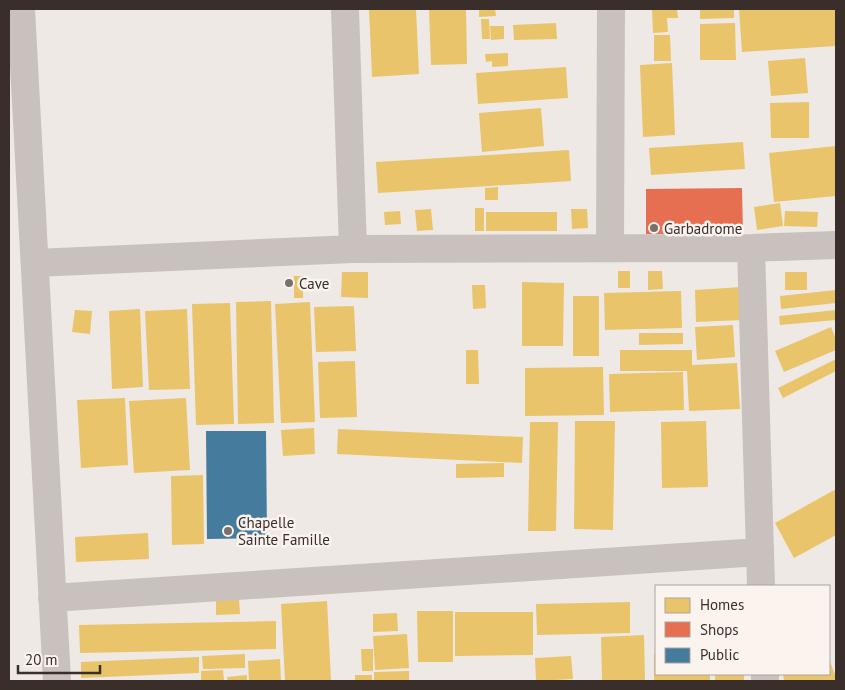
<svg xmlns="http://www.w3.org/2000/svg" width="845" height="690" font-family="'PT Sans',sans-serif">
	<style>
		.homes { fill: #e9c46a }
		.shops { fill: #e76f51 }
		.public { fill: #457b9d }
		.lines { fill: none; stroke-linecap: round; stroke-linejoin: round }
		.minor { stroke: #c9c1be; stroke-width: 28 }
		.poi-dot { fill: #796f6c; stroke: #faf3ee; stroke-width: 2 }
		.labels { text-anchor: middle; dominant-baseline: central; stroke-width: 5; stroke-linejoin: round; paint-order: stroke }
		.poi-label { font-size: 15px; fill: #3a2e2b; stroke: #faf3ee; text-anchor: start }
	</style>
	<rect width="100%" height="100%" fill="#efe9e5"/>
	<path class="homes" d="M369,9H416L419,74L372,77Z
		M429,9H466L467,64L431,65Z
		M479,9H495L496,16L479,17Z
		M652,9H677L678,18H667L668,32L653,33Z
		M700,9H734V18L700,19Z
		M739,9H836V46L742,52Z
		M481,19H489L490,39H482Z
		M556,23L557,39L514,40L513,25Z
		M735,23L736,60H700V24Z
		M490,26H504V39L491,40Z
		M654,35H670L671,61H654Z
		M508,53V66L492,67V61L486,62L485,54Z
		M805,58L808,93L771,96L768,61Z
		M672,63L675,135L643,137L640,65Z
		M566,67L568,98L478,104L476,73Z
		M809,102V138H771L770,103Z
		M541,108L544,146L482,152L479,113Z
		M743,142L745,169L651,175L649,148Z
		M836,146V196L774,202L769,153Z
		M569,150L571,181L378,193L376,162Z
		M498,187V200H485V188Z
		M780,203L783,226L757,230L754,207Z
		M475,208H484V231H475Z
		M431,209L433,230L417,231L415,210Z
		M571,209H587L588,228L572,229Z
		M400,211L401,224L385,225L384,212Z
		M785,211L818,212L817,227L784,226Z
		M486,212H557V231H486Z
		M618,271H630V288H618Z
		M648,271H662L663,289L648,290Z
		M342,272H368V298L341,297Z
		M785,272H807V290H785Z
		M294,276H303V298H294Z
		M522,282L564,283L563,346H522Z
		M472,285H485L486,308L473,309Z
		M742,287L743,320L696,322L695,290Z
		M836,290V303L781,309L780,296Z
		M681,291L682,328L605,330L604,293Z
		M573,296H599V356H573Z
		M271,301L274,423L238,424L236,302Z
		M310,302L315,422L281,423L275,304Z
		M230,303L234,424L196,425L192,304Z
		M354,306L356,351L316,352L314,307Z
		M140,309L143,387L112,389L109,311Z
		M187,309L190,389L149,390L145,311Z
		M75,310L92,311L90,334L72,332Z
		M836,310V320L780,325L779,316Z
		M733,325L735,357L697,360L695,327Z
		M831,327L836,339V350L784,372L775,351Z
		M639,333H683V344L639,345Z
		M466,350H478L479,384H466Z
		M620,350H692V365L737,363L740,409L689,411L687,371H620Z
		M836,359V371L783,398L778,388Z
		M355,361L357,417L320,418L318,362Z
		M603,367L604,415L525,416V368Z
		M683,372L684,410L610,412L609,374Z
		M125,398L128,465L81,468L77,400Z
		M186,398L190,470L134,473L129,401Z
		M575,421H615L613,530L574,529Z
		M706,421L708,487L662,488L661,422Z
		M530,422H558L556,531H528Z
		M314,428L315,454L283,456L281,430Z
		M338,429L523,437L522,463L337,454Z
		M504,463V477L456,478V464Z
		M203,475L204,544L172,545L171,476Z
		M836,489V535L794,558L775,523Z
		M148,533L149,559L76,562L75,537Z
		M239,599L240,614L216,615V600Z
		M327,601L331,681H285L281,604Z
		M630,602V633L537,635L536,604Z
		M417,611H453V662H418Z
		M455,612H533V655L455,656Z
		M397,613L398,631L373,632V614Z
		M276,621V649L80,653L79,625Z
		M407,634L409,668L375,670L373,636Z
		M644,635L645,681H602L601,637Z
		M361,649H373V671H362Z
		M245,654V668L203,669L202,656Z
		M654,654H656V674H710V681H654Z
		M571,656L573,679L536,681L535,658Z
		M199,657V673L81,678V662Z
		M280,659L281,681H249L248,661Z
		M829,659L836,677V679L833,681H784L783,674H829Z
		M223,670L224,681H201V671Z
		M409,671V681H374V672Z
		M715,674H744V681H715Z
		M247,675V681H228L227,677Z
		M355,675H372V681H355Z"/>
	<path class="shops" d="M742,188L743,234H646V189Z"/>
	<path class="public" d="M206,431H266L267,538L207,539Z"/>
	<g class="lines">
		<path class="minor" d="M21,9L57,681
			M345,9L353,249
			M610,247L611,9
			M751,248L761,586
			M35,263L353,249L751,248L836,245
			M52,598L760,552
			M765,674V681"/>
	</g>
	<g class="poi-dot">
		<circle cx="654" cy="228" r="5"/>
		<circle cx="289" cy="283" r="5"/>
		<circle cx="228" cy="531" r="5"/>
	</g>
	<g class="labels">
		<g class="poi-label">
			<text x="664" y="228">Garbadrome</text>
			<text x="299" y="283">Cave</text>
			<text x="238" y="522">Chapelle<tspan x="238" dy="17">Sainte Famille</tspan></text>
		</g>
	</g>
	<rect width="845" height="690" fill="none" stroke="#3a2e2b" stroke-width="20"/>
	<rect x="655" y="585" width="175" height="90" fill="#faf3ee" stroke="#ada4a0"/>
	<rect x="665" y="598" width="25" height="15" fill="#e9c46a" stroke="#ada4a0"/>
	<text x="700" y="610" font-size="15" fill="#3a2e2b">Homes</text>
	<rect x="665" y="622" width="25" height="15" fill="#e76f51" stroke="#ada4a0"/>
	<text x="700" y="635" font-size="15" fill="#3a2e2b">Shops</text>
	<rect x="665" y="648" width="25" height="15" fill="#457b9d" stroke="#ada4a0"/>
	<text x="700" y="660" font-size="15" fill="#3a2e2b">Public</text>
	<path d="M18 665v8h82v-8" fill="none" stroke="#3a2e2b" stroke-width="2.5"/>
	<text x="25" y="665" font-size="15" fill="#3a2e2b" stroke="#faf3ee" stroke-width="4" paint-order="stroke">20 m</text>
</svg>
